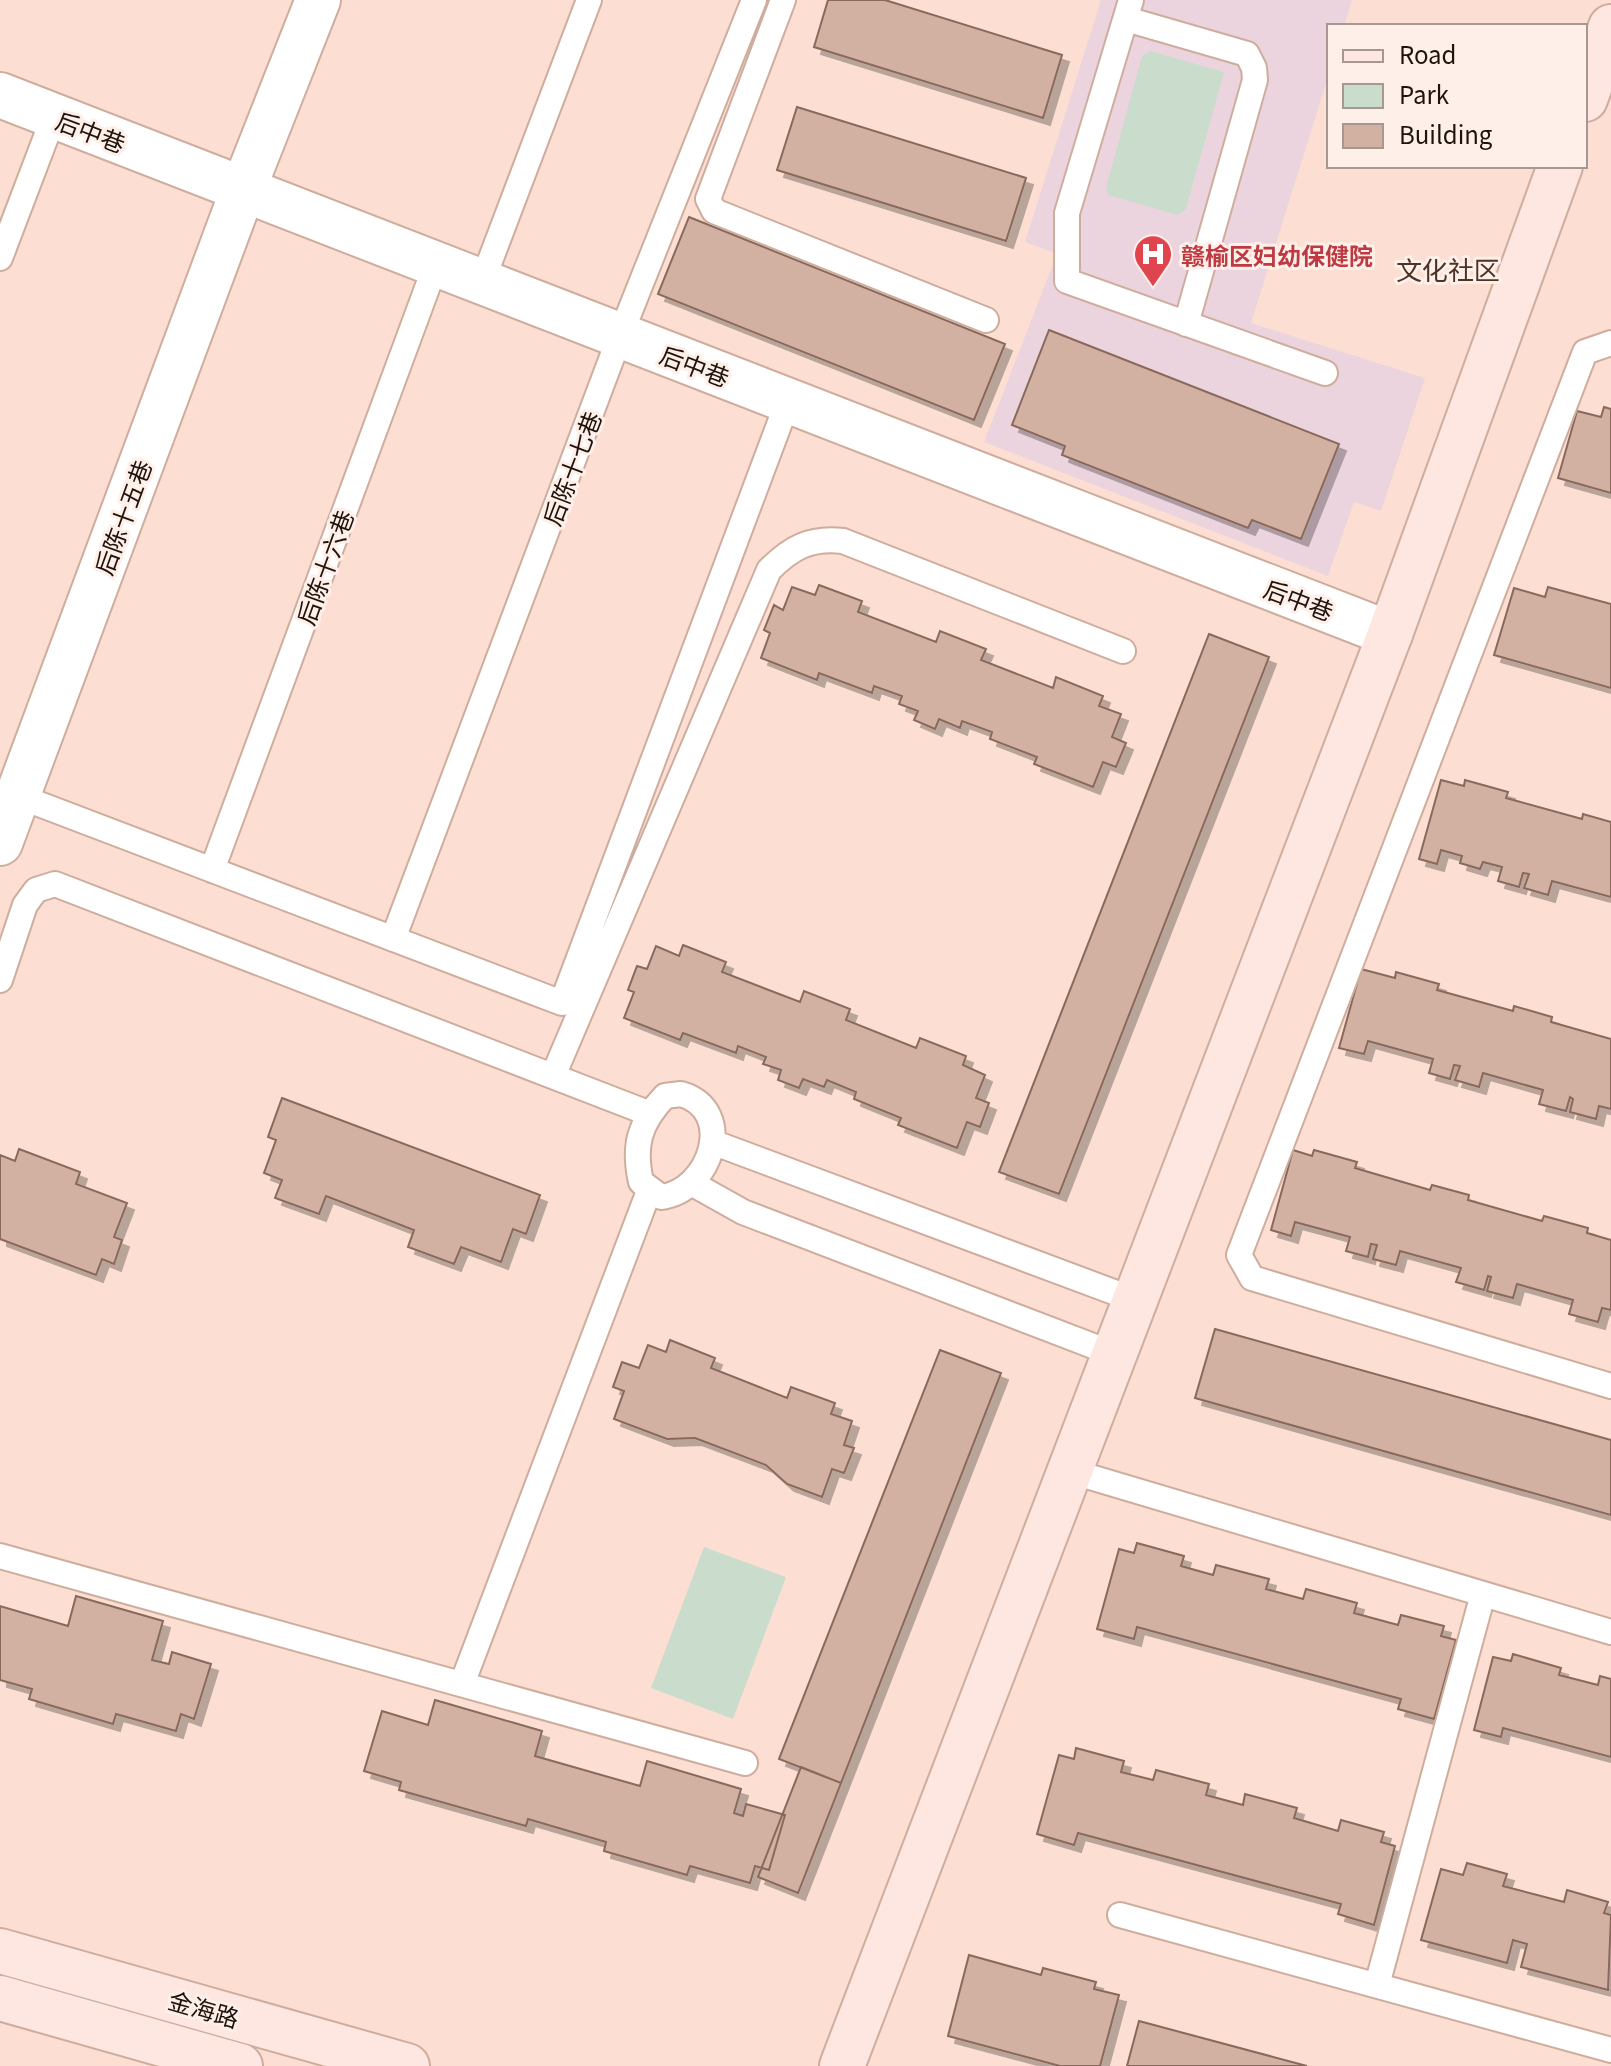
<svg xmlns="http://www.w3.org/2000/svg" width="1611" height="2066" font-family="Georgia,'Noto Sans SC',serif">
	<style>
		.medical { fill: #ecd4de }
		.green { fill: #cadccc }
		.building { fill: #d3b1a2; stroke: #88695b; stroke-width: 2; filter: url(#shadow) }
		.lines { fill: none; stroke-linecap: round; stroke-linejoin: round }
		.lane-casing { stroke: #cfad9e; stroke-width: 28 }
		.street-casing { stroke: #cfad9e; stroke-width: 48 }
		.secondary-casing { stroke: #cfad9e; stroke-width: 48 }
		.lane { stroke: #fff; stroke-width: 24 }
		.street { stroke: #fff; stroke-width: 44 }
		.secondary { stroke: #fde7e0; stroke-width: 44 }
		.labels { text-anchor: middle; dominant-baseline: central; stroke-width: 6; stroke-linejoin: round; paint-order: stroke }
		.street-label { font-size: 24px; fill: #1f130d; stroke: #feefe9 }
		.health-label { font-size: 24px; font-weight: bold; fill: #be3a42; stroke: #feefe9; text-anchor: start }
		.neighbourhood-label { font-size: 26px; fill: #4d3225; stroke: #feefe9 }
	</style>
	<defs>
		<filter id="shadow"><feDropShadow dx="7" dy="7" stdDeviation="0" flood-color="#0004"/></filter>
	</defs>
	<rect width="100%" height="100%" fill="#fcdfd2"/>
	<path class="medical" d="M1101,0H1352L1344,26H1329V74L1251,323L1425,378L1381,511L1354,502L1328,576L984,442L1057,254L1025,242Z"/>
	<path class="green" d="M1150,51L1224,72L1186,209L1178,215L1108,195L1106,188L1142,56Z
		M704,1547L786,1577L733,1719L651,1688Z"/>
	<path class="building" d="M828,0H885L1062,55L1043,118L814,47Z
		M797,107L1026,178L1006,241L777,170Z
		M689,217L1005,344L974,420L658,294Z
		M1049,330L1339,444L1301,539L1252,520L1248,528L1062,455L1065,446L1012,425Z
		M1604,407L1611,409V493L1558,478L1577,411L1601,417Z
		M819,585L862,601L858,612L936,642L940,631L986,649L981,660L1053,688L1056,677L1103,696L1099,706L1121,714L1112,737L1126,743L1116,767L1103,762L1093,787L1034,764L1037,757L990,739L992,732L962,721L960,728L939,719L935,729L914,720L918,711L899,704L902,696L874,686L872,693L819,673L817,680L761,658L770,633L764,630L774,605L783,610L792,587L815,595Z
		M1548,587L1611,604V688L1494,655L1514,588L1545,597Z
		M1209,634L1269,657L1059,1194L999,1172Z
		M1441,780L1464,786L1465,780L1508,792L1506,798L1582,819L1583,814L1611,822V897L1552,881L1548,895L1524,888L1529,874L1523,873L1519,887L1498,881L1502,867L1483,862L1480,869L1460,863L1462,856L1441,850L1437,864L1419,859Z
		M683,945L726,962L722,972L800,1002L804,991L850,1009L846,1020L916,1048L920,1038L966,1056L963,1065L985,1075L976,1098L989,1103L980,1127L967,1122L957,1148L898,1125L901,1118L854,1099L856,1092L827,1080L824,1087L803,1079L799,1088L778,1080L781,1070L763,1064L766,1057L738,1046L736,1053L683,1033L680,1040L624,1018L634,992L628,990L637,966L647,969L656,946L679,956Z
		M1361,969L1395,978L1396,972L1439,984L1437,990L1513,1011L1514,1006L1552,1017L1551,1022L1611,1039V1109L1599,1106L1596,1119L1570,1112L1573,1099L1570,1097L1566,1111L1539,1104L1543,1090L1483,1073L1479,1087L1455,1080L1460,1066L1454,1065L1450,1079L1429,1073L1433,1059L1368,1041L1364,1054L1339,1048Z
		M282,1098L540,1195L526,1234L513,1229L501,1262L461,1247L454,1264L408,1247L414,1230L326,1196L319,1214L275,1198L282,1180L264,1173L276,1140L268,1137Z
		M19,1149L80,1172L76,1184L127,1203L114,1237L122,1240L114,1264L102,1259L96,1275L0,1239V1155L15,1161Z
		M1293,1150L1312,1156L1314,1150L1357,1162L1355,1168L1430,1190L1432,1185L1469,1195L1468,1200L1542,1221L1544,1216L1588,1228L1587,1233L1611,1240V1310L1602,1308L1598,1322L1569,1314L1573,1300L1517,1284L1513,1298L1487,1291L1491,1277L1488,1276L1484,1290L1456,1282L1461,1268L1400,1251L1396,1265L1373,1259L1377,1245L1371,1244L1368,1257L1346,1251L1350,1237L1295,1222L1291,1236L1271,1230Z
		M1215,1329L1611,1440V1515L1195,1398Z
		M670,1340L715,1358L711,1368L787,1398L791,1387L835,1403L831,1414L852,1421L844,1445L854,1448L844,1473L832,1469L822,1497L787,1484L766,1465L695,1438L667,1439L614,1419L624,1391L613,1387L622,1362L639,1368L648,1345L666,1352Z
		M940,1350L1001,1373L841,1783L779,1759Z
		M1137,1543L1184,1556L1181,1566L1213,1575L1216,1565L1269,1579L1266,1589L1303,1599L1306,1589L1357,1603L1354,1613L1398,1625L1401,1615L1444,1626L1441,1636L1456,1640L1434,1719L1398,1709L1401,1699L1137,1627L1134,1639L1097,1629L1119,1549L1134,1553Z
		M76,1596L163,1621L152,1660L169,1664L172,1652L211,1664L194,1719L181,1714L176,1731L116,1714L113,1724L29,1699L32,1689L0,1680V1606L68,1626Z
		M1513,1654L1561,1668L1559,1675L1598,1685L1600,1676L1611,1679V1757L1503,1728L1501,1737L1474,1730L1493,1657L1511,1661Z
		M435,1700L542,1731L535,1756L640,1786L647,1761L741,1789L734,1813L743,1816L746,1804L785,1815L769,1870L755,1866L750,1883L690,1866L687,1875L604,1851L606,1842L528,1819L526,1826L399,1790L401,1782L364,1771L382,1711L428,1725Z
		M1076,1748L1124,1761L1121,1772L1153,1780L1156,1770L1209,1784L1206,1795L1243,1805L1245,1794L1297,1808L1294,1818L1338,1831L1341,1820L1384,1832L1381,1842L1395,1846L1374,1925L1338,1914L1341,1904L1078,1833L1074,1845L1037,1834L1059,1755L1074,1759Z
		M801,1767L841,1783L798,1893L758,1877Z
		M1467,1863L1507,1874L1503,1886L1564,1902L1567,1890L1608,1902L1604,1913L1611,1915L1608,1990L1521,1967L1527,1944L1513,1940L1507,1963L1421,1940L1441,1869L1463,1875Z
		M969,1955L1041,1975L1043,1968L1096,1982L1094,1989L1119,1995L1100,2066H1060L948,2036Z
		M1139,2021L1307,2066H1127Z"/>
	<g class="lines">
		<defs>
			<path id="lane" d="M783,0L708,199L714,211L986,320
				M1131,0L1067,213V281L1325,373
				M1126,19L1247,54L1254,68L1255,80L1186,324
				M0,258L54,116
				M482,282L589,0
				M1611,343L1585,352L1239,1255L1252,1278L1611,1386
				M18,796L562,1003L788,401
				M212,870L436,264
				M393,939L620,336L754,0
				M0,980L25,905L36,890L55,884L648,1113
				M553,1076L769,570C791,548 810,537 843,541L1123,651
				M681,1094C737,1110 711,1191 661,1197L641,1182C633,1146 639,1123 665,1096Z
				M712,1142L1135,1300
				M693,1184L743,1212L1114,1354
				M1070,1471L1611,1632
				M0,1556L745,1763
				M462,1684L649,1191
				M1120,1915L1611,2050
				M1377,1985L1483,1594"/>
			<path id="street" d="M0,95L1390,634
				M0,843L243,190L318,0"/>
			<path id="secondary" d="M1585,99L1611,27
				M0,1951L407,2066
				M0,1998L240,2066
				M842,2066L1390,634L1560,166"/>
		</defs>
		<use href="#lane" class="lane-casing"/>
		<use href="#street" class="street-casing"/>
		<use href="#secondary" class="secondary-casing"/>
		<use href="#lane" class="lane"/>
		<use href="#street" class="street"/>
		<use href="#secondary" class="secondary"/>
	</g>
	<defs>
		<symbol id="hospital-pin" viewBox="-11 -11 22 30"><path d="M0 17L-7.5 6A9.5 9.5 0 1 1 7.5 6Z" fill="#e0444e" stroke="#feefe9"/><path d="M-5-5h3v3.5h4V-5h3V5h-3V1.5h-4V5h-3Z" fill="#fff"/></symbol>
	</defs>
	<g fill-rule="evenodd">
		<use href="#hospital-pin" x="1131" y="232" width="44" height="60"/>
	</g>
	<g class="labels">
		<g class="street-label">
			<text transform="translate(91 131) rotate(21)">后中巷</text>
			<text transform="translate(695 365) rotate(21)">后中巷</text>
			<text transform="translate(571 468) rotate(-69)">后陈十七巷</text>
			<text transform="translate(122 517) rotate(-70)">后陈十五巷</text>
			<text transform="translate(324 567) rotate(-70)">后陈十六巷</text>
			<text transform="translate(1299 599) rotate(21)">后中巷</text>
			<text transform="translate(204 2008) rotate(16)">金海路</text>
		</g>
		<g class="health-label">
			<text x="1181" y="254">赣榆区妇幼保健院</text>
		</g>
		<g class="neighbourhood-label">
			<text x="1448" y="268">文化社区</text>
		</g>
	</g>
	<rect x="1327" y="24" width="260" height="144" fill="#feefe9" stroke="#a59791" stroke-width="2"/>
	<rect x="1343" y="50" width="40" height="12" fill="#fde7e0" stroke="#a59791" stroke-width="2"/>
	<text x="1399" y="64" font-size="24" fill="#1f130d">Road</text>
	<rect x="1343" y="84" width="40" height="24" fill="#cadccc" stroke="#a59791" stroke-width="2"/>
	<text x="1399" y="104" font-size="24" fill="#1f130d">Park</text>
	<rect x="1343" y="124" width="40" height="24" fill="#d3b1a2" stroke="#a59791" stroke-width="2"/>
	<text x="1399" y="144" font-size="24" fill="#1f130d">Building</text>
</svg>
